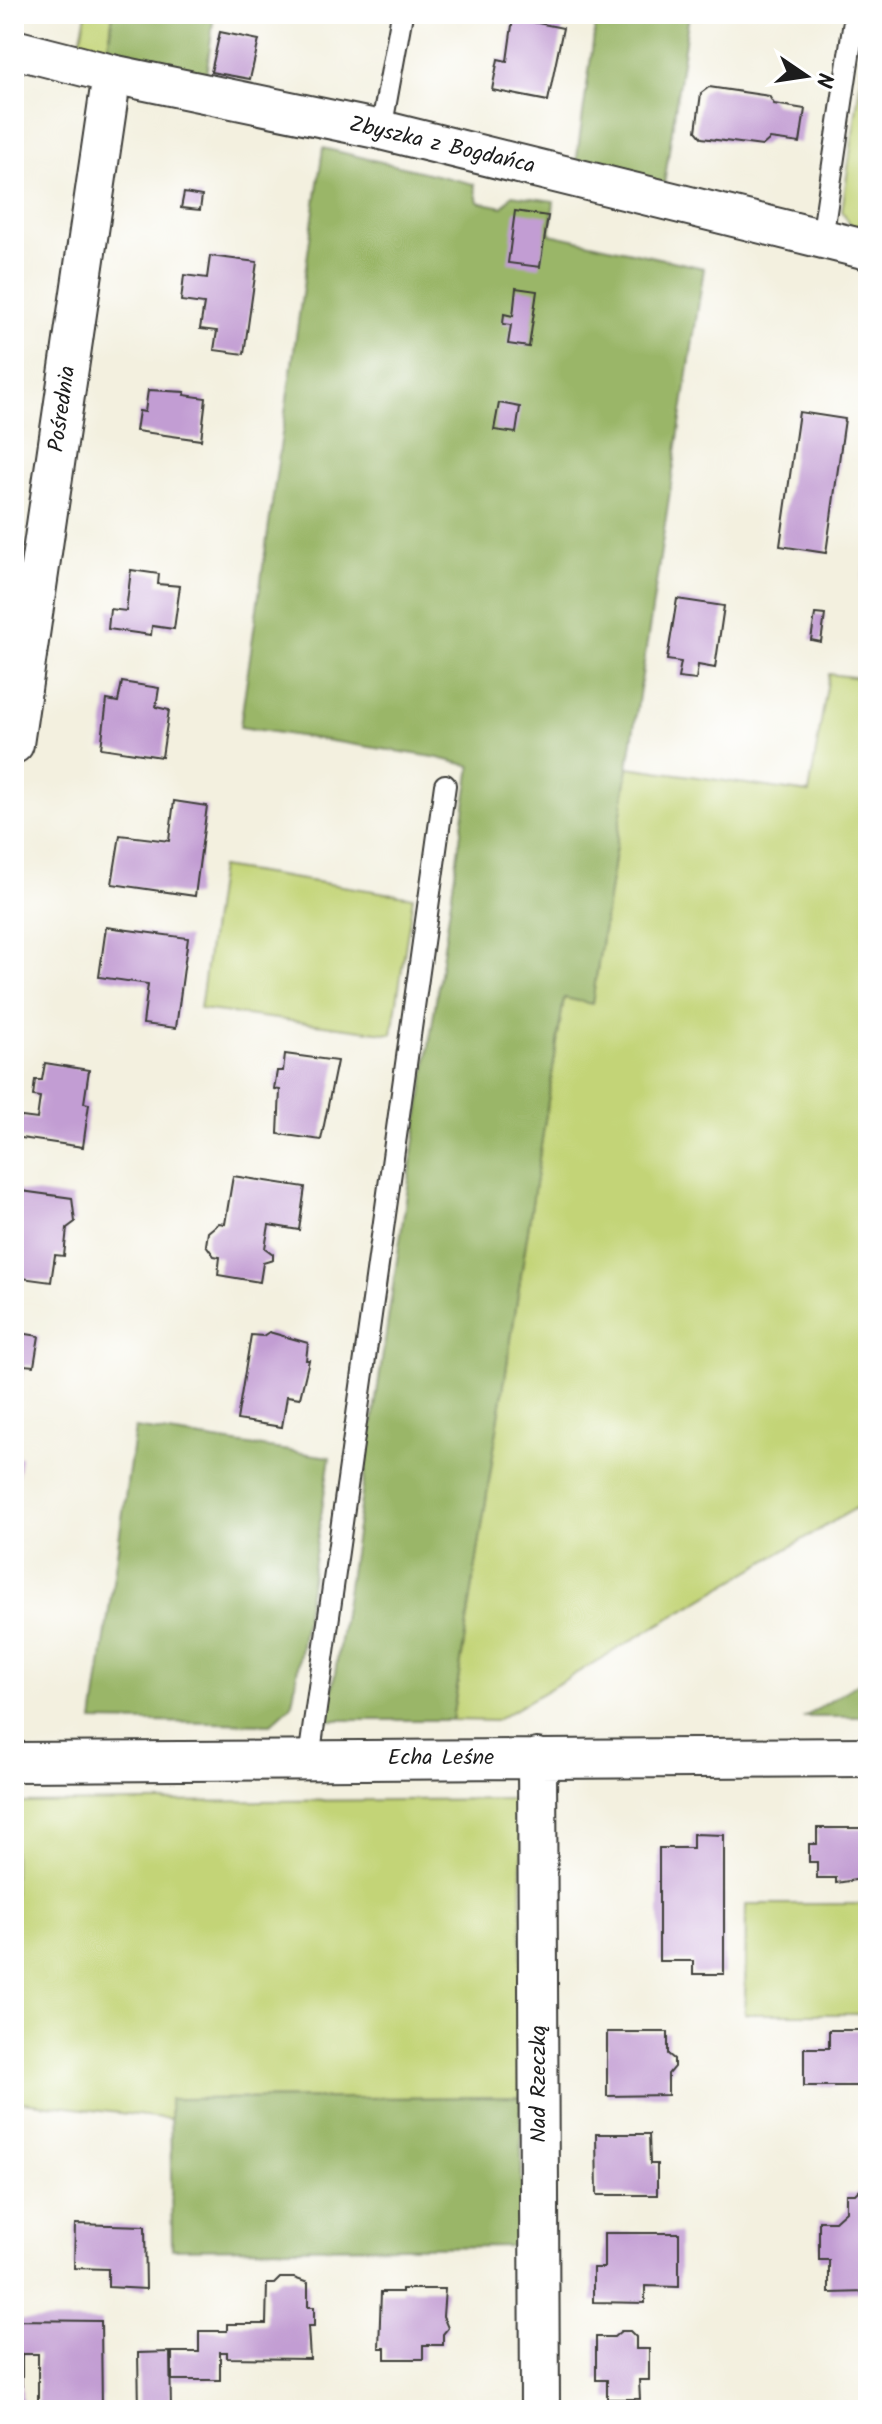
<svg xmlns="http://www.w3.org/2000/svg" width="882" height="2424" font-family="Kalam,sans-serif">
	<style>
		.green { fill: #c3d477; stroke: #70784a; stroke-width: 2 }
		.forest { fill: #9ab668; stroke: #5b6942; stroke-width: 2 }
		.building { fill: #c29dd3 }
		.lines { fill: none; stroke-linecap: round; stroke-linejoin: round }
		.service-casing { stroke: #3c3c39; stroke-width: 24 }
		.minor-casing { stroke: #3c3c39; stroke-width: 42 }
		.service { stroke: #fff; stroke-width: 20 }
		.minor { stroke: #fff; stroke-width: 38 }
		.labels { text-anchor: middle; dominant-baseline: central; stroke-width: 7; stroke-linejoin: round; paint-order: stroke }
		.street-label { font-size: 22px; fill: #1c1c1c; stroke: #fff }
	</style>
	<rect width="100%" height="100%" fill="#fff"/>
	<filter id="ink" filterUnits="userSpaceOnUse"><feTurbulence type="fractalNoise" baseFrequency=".0125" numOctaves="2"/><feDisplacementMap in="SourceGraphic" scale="16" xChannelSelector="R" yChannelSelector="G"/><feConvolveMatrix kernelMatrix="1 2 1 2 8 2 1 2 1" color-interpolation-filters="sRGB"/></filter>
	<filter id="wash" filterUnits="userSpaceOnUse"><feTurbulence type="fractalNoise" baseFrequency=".006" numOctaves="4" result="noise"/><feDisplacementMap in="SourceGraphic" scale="32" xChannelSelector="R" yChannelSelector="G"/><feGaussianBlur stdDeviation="1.8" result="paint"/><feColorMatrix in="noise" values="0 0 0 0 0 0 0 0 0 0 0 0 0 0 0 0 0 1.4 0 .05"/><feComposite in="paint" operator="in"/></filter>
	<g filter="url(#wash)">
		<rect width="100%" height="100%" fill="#f3f0df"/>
		<path class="green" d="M86,14H113L107,53L79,47Z
			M868,28V235L855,232L842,211Z
			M829,674L868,679V1501L495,1721L452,1720L564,997L592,1003L628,767L809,793Z
			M220,867L413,897L392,1034L200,1009Z
			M522,1799L521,2097L171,2099V2119L14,2101V1803Z
			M746,1904H868V2014H745Z"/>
		<path class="forest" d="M113,14H214L206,77L107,53Z
			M597,14H689L664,185L576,164Z
			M323,148L474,184L478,202L503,207L512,195L554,201L550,234L704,268L592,1004L564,998L452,1720H328L471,766L434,757L240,727Z
			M135,1428L330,1457L292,1705L271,1724L93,1721Z
			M868,1677V1717H805Z
			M521,2097L522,2246L172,2249L170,2099Z"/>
		<g id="blocks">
			<path class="building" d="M513,18L563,28L548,101L492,90L498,59L507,61Z
				M220,32L259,40L250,79L211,72Z
				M709,87L769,96L774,104L805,109L800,143L770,139L762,146L702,138L696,131L701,93Z
				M184,193L202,196L200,210L181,208Z
				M515,211L548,216L540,267L508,263Z
				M210,256L257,262L244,354L214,350L217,331L200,329L204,304L181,301L184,275L207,278Z
				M516,288L537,291L529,347L508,344L511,325L503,324L504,314L513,316Z
				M148,390L185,392L184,395L206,398L201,440L136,431L139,411L145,412Z
				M499,403L520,407L516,433L494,430Z
				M799,412L845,419L826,553L780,546Z
				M864,567H868V590L861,583Z
				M131,570L159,574L158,584L180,586L174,629L152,626L151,635L108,629L110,609L126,611Z
				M677,599L724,606L715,668L698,665L696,680L678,678L681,662L667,660Z
				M815,614L825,615L821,642L811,640Z
				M122,682L159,688L156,707L169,710L162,757L101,748L107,700L118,702Z
				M174,801L207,806L195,896L112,884L120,835L169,841Z
				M106,927L188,938L176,1028L143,1024L148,984L99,977Z
				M285,1054L337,1061L321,1140L278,1134L280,1090L274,1089L277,1071H283Z
				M45,1063L89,1070L84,1103L89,1104L83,1147L14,1137V1116L37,1119L40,1097L33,1096L35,1080H42Z
				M233,1176L305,1187L299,1230L269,1225L265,1248L273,1254V1260L263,1263L260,1282L218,1275L220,1257L214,1256L206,1245L208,1232L219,1223L225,1224Z
				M14,1190L72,1198L75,1222L67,1228L64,1256L55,1255L51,1282L14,1277L17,1217H14Z
				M14,1332L39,1336L34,1366L24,1365L19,1403L14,1402Z
				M269,1332L308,1343L306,1360H309L300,1398L287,1396L282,1427L237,1420L251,1335L263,1336Z
				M14,1456L21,1457L16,1494H14Z
				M817,1828H868V1878L836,1883V1878H817V1862H809V1844H817Z
				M693,1834L724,1835V1974H693V1961H659V1848H693Z
				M829,2030H868V2086H804V2048H829Z
				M607,2032H668V2054L674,2059V2067L668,2074V2095L607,2096Z
				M596,2134H649L650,2164H657V2195H597Z
				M860,2189H868V2292L829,2293V2260H819V2221H835L846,2211V2194H855Z
				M75,2224L145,2226L146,2289L108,2287V2269L74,2268Z
				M604,2233H679V2287L645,2286V2303L593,2302V2268H604Z
				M280,2278H294L308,2283V2307H314V2326H308L310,2359L227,2358V2352H220V2380H172V2352H199V2331H227V2324H266L267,2284H274Z
				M402,2289H445L443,2316L448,2328L443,2334V2345H423V2359H385V2348H379L381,2292H402Z
				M14,2320L101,2321L102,2410H38V2354H22V2410H14Z
				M621,2331H630L636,2337V2349H649V2380H639L640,2399H607V2380H596V2337H614Z
				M170,2352L171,2410H139L138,2353Z"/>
		</g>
	</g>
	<g filter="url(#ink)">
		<use href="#blocks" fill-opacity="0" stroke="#3c3c39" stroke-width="2"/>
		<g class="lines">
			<defs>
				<path id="service" d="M381,130L402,14
					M822,239L855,14
					M309,1759L445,785"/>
				<path id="minor" d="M14,49L112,74L381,130L868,250
					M14,744L112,74
					M537,1758L540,2410
					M14,1762L868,1757"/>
			</defs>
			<use href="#service" class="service-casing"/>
			<use href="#minor" class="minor-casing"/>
			<use href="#service" class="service"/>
			<use href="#minor" class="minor"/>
		</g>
	</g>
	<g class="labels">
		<g class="street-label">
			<text transform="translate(442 146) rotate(13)">Zbyszka z Bogdańca</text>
			<text transform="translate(63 409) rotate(-82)">Pośrednia</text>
			<text x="441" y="1758">Echa Leśne</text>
			<text transform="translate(539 2084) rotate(-90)">Nad Rzeczką</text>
		</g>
	</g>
	<rect width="882" height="2424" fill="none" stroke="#fff" stroke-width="48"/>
	<g transform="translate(806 76) rotate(103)" stroke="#ffffff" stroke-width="6" paint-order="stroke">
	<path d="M0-6L14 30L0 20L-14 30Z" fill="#1c1c1c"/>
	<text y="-12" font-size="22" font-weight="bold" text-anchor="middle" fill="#1c1c1c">N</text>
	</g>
</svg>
